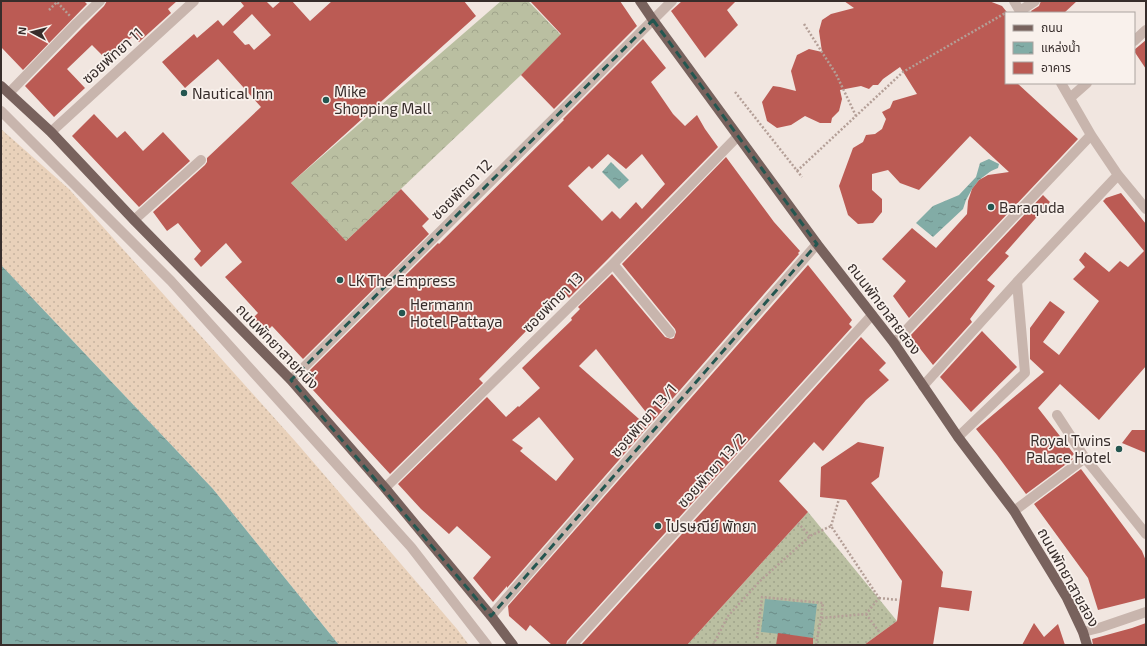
<svg xmlns="http://www.w3.org/2000/svg" width="1147" height="646" font-family="'Exo 2','Noto Sans Thai',sans-serif">
	<style>
		.forest { fill: url(#forest-crowns) }
		.sand { fill: url(#sand-dots) }
		.garden { fill: url(#garden-dots) }
		.water { fill: url(#water-ripples) }
		.building { fill: #bb5b54; fill-rule: evenodd }
		.lines { fill: none; stroke-linecap: round; stroke-linejoin: round }
		.path { stroke: #b49f97; stroke-width: 2.5; stroke-dasharray: 2 2; stroke-linecap: butt }
		.minor { stroke: #c8b5ad; stroke-width: 10 }
		.major { stroke: #78625d; stroke-width: 10 }
		.marked { fill: none; stroke: #245650; stroke-width: 3; stroke-dasharray: 8 5; stroke-linejoin: round }
		.poi-dot { fill: #245650; stroke: #f9f1ec; stroke-width: 1.5 }
		.labels { text-anchor: middle; dominant-baseline: central; stroke-width: 3.5; stroke-linejoin: round; paint-order: stroke }
		.street-label { font-size: 15px; fill: #372d2b; stroke: #f9f1ec }
		.poi-label { font-size: 15px; fill: #372d2b; stroke: #f9f1ec; text-anchor: start }
	</style>
	<defs>
		<pattern id="forest-crowns" width="20" height="18" patternUnits="userSpaceOnUse"><rect width="20" height="18" fill="#babfa1"/><path d="M2 6a3 3 0 1 1 6 0M12 15a3 3 0 1 1 6 0" fill="none" stroke="#a0a48b"/></pattern>
		<pattern id="sand-dots" width="8" height="8" patternUnits="userSpaceOnUse"><rect width="8" height="8" fill="#e9d1ba"/><path d="M2 2h.1M6 6h.1" fill="none" stroke="#c8b4a0" stroke-width="1.8" stroke-linecap="round"/></pattern>
		<pattern id="garden-dots" width="8" height="8" patternUnits="userSpaceOnUse"><rect width="8" height="8" fill="#babfa1"/><path d="M2 2h.1M6 6h.1" fill="none" stroke="#a0a48b" stroke-width="1.8" stroke-linecap="round"/></pattern>
		<pattern id="water-ripples" width="26" height="14" patternUnits="userSpaceOnUse"><rect width="26" height="14" fill="#82aca6"/><path d="M2 4q2-2 4 0t4 0M15 11q2-2 4 0t4 0" fill="none" stroke="#6b8c87"/></pattern>
	</defs>
	<rect width="100%" height="100%" fill="#f1e6e0"/>
	<path class="forest" d="M501,1H528L561,35L521,75L346,241L291,183Z"/>
	<path class="sand" d="M1,129L69,189L295,441L457,629L469,645H339L213,489L1,265Z"/>
	<path class="garden" d="M808,512L897,621L864,645H687Z"/>
	<path class="water" d="M989,159L999,164L998,168L991,171L979,180L972,189L966,200L963,209L933,237L916,223L933,206L959,195L976,177L980,163Z
		M611,162L629,180L619,189L602,172Z
		M1,265L213,489L339,645H1Z
		M765,599L817,604L813,638L761,632Z"/>
	<path class="building" d="M1,1H84L87,4L23,70L1,47Z
		M107,1H177L168,9L171,13L139,42L133,36L107,60L92,45L67,69L85,88L54,117L25,86L82,28L104,6Z
		M240,1H266L273,8L281,1H292L310,21L332,1H464L476,16L291,183L346,241L401,189L429,219L422,226L429,234L303,359L272,326L266,332L253,318L258,313L225,277L242,262L226,243L201,267L194,259L201,251L178,223L167,231L153,212L205,165L207,162V158L261,107L218,59L185,88L162,62L194,34L197,38L218,20L223,26L244,6ZM252,14L271,35L254,50L249,44L245,45L233,32Z
		M530,1H620L637,26L554,109L521,75L561,34Z
		M682,1H736L727,10L738,25L705,58L671,11Z
		M844,1H989L1002,6L1006,11V83H1017L1078,139L909,318L893,296L906,281L882,259L912,228L936,248L967,214L968,201L972,189L979,180L988,175L1009,172L970,136L919,190L900,183L888,170L872,174V190L882,199V212L873,223L858,224L848,215L839,186L853,148L863,142L866,135L875,134L882,129L886,119L882,112L890,108L893,101L917,94L900,67L883,79L878,85H873L869,89L861,86L840,90L842,99L839,111L832,118L831,123H820L805,116L791,125L777,128L767,121L762,102L773,86L780,87L796,91L791,71L797,55L809,49L822,52L819,31L822,20L831,14L854,8Z
		M1041,1H1077L1064,13H1032L1031,11L1039,6Z
		M643,39L666,68L651,82L673,114L685,126L697,115L705,129L718,147L608,259L569,298L563,291L531,323L533,324L479,379L483,383L390,474L302,378L438,243L439,244L564,120L563,119ZM608,154L626,169L642,154L665,184L642,209L636,202L620,219L612,211L602,221L568,186L589,166L592,169Z
		M1146,40V69L1134,51V50Z
		M94,114L117,138L125,131L143,151L163,132L190,161L139,207L72,136Z
		M726,157L774,222L800,251L798,253L799,254L507,588V586L493,602L473,578L491,557L457,526L449,534L421,509L398,484L487,397L506,417L518,406L519,407L540,388L522,368L572,320L571,318L580,309L578,307L612,274L665,337L671,339L674,338L676,332L675,329L622,264ZM596,349L653,421L647,426L579,366ZM539,417L574,459L556,481L520,451L523,448L512,440Z
		M1121,193L1146,224V366L1099,420L1060,384L1038,408L1074,454L1071,457L1073,459L1026,494L997,455L976,429L1044,372L1030,359V328L1050,301L1065,312L1043,342L1059,355L1099,301L1073,279L1085,267L1079,260L1085,252L1109,272L1120,261L1128,267L1144,251L1103,201L1106,198Z
		M1043,195L1050,202L1005,253L1009,256L987,280L995,286L970,319L972,322L933,365L910,336Z
		M808,265L852,320L849,324L852,327L567,641L566,645H552L530,625L526,631L509,616L508,606Z
		M982,331L1017,367L971,412L940,377Z
		M861,337L886,363L879,370L889,380L866,400L823,451L814,442L779,481L808,512L687,645H581Z
		M1132,430H1146V453L1122,443Z
		M858,442L884,447L879,477L871,483L943,572L941,587L972,591L969,611L939,607L933,645H864L897,621L902,581L846,500L820,497L821,467Z
		M1081,469L1142,551L1146,561V598L1098,610L1088,578L1034,504Z
		M1034,623L1044,637L1058,624L1065,645H1022Z
		M1146,623V645H1093L1092,639L1132,628Z
		M778,633L813,638V645H776Z"/>
	<g class="lines">
		<path class="path" d="M49,10L57,2L70,16
			M804,24L836,74L856,116
			M735,92L802,177
			M797,171L903,72L1007,12
			M798,523L810,536
			M831,526L839,499
			M879,598L899,600
			M866,614L880,633
			M757,638L762,597L823,603L821,618
			M713,645L728,616L760,581L810,536L831,526L879,598
			M816,645L821,618L866,614L879,598"/>
		<path class="minor" d="M1014,1L1021,13
			M1020,11L1035,1
			M1134,41L1146,30
			M1061,83L1091,135L1118,175L1146,209
			M9,93L77,23L100,1
			M1070,98L1087,83
			M1,111L171,281L411,547L487,645
			M51,132L194,1
			M134,220L201,160
			M613,264L670,333
			M1017,282L1118,175
			M894,343L1091,135
			M291,380L672,1
			M923,386L1017,282L1025,373L958,437
			M1057,415L1085,458L1146,534
			M385,488L613,264L738,136
			M1014,511L1085,458
			M491,616L817,244
			M1083,632L1099,628L1146,612
			M572,645L872,315"/>
		<path class="major" d="M640,1L653,20L817,244L894,343L958,437L1014,511L1067,598L1083,632L1087,645
			M1,86L51,132L134,220L291,380L385,488L491,616L513,645"/>
	</g>
	<path class="marked" d="M653,20L817,244L491,616L291,380Z"/>
	<g class="poi-dot">
		<circle cx="184" cy="93" r="4"/>
		<circle cx="326" cy="100" r="4"/>
		<circle cx="991" cy="207" r="4"/>
		<circle cx="340" cy="280" r="4"/>
		<circle cx="402" cy="313" r="4"/>
		<circle cx="1119" cy="449" r="4"/>
		<circle cx="658" cy="526" r="4"/>
	</g>
	<g class="labels">
		<g class="street-label">
			<text transform="translate(112 55) rotate(-42)">ซอยพัทยา 11</text>
			<text transform="translate(461 189) rotate(-45)">ซอยพัทยา 12</text>
			<text transform="translate(552 302) rotate(-45)">ซอยพัทยา 13</text>
			<text transform="translate(885 308) rotate(53)">ถนนพัทยาสายสอง</text>
			<text transform="translate(278 346) rotate(46)">ถนนพัทยาสายหนึ่ง</text>
			<text transform="translate(643 420) rotate(-49)">ซอยพัทยา 13/1</text>
			<text transform="translate(711 470) rotate(-48)">ซอยพัทยา 13/2</text>
			<text transform="translate(1069 577) rotate(61)">ถนนพัทยาสายสอง</text>
		</g>
		<g class="poi-label">
			<text x="334" y="91">Mike<tspan x="334" dy="17">Shopping Mall</tspan></text>
			<text x="192" y="93">Nautical Inn</text>
			<text x="999" y="207">Baraquda</text>
			<text x="348" y="280">LK The Empress</text>
			<text x="410" y="304">Hermann<tspan x="410" dy="17">Hotel Pattaya</tspan></text>
			<text x="1111" y="440" text-anchor="end">Royal Twins<tspan x="1111" dy="17">Palace Hotel</tspan></text>
			<text x="666" y="526">ไปรษณีย์ พัทยา</text>
		</g>
	</g>
	<rect width="1147" height="646" fill="none" stroke="#372d2b" stroke-width="4"/>
	<rect x="1005" y="12" width="130" height="72" fill="#f9f1ec" stroke="#aba39f"/>
	<rect x="1013" y="25" width="20" height="6" fill="#78625d" stroke="#aba39f"/>
	<text x="1041" y="32" font-size="12" fill="#372d2b">ถนน</text>
	<rect x="1013" y="42" width="20" height="12" fill="url(#water-ripples)" stroke="#aba39f"/>
	<text x="1041" y="52" font-size="12" fill="#372d2b">แหล่งน้ำ</text>
	<rect x="1013" y="62" width="20" height="12" fill="#bb5b54" stroke="#aba39f"/>
	<text x="1041" y="72" font-size="12" fill="#372d2b">อาคาร</text>
	<g transform="translate(32 32) rotate(277)" stroke="#f9f1ec" stroke-width="3" paint-order="stroke">
	<path d="M0-3L7 15L0 10L-7 15Z" fill="#372d2b"/>
	<text y="-6" font-size="11" font-weight="bold" text-anchor="middle" fill="#372d2b">N</text>
	</g>
</svg>
